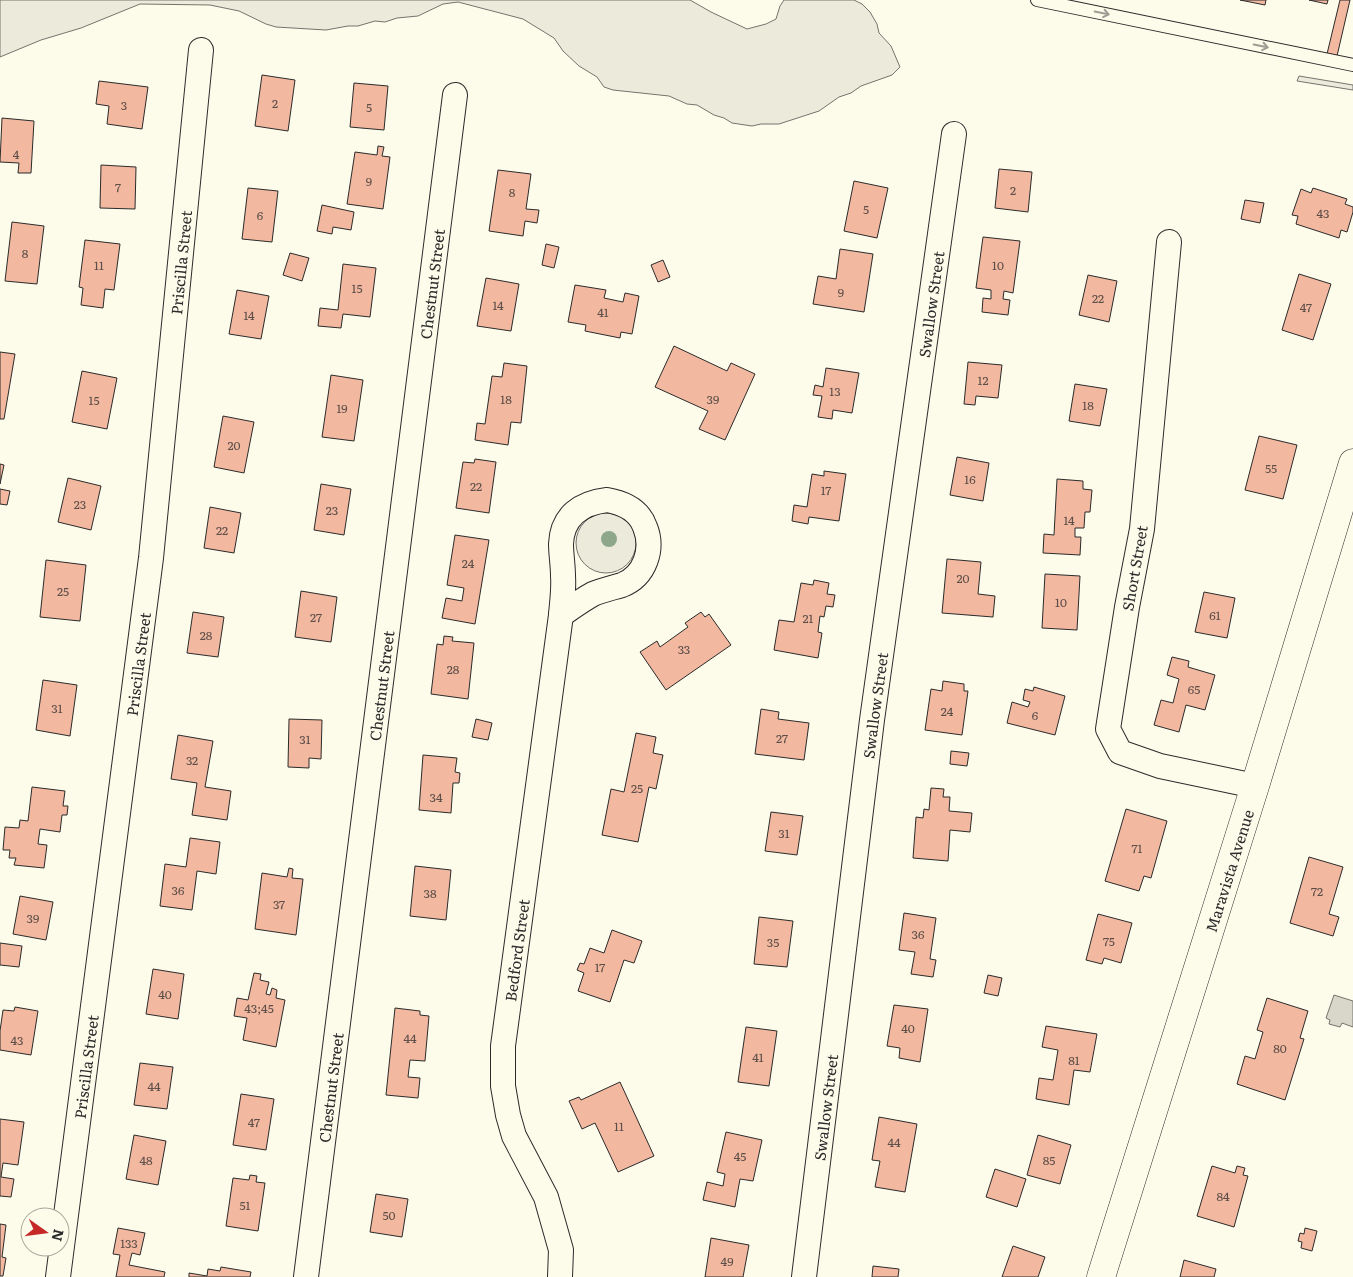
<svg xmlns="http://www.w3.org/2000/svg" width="1353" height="1277" font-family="Literata,serif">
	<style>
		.green { fill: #ecebdb; stroke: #74746e }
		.water { fill: #d8d7c9; stroke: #74746e }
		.building { fill: #f2b8a0; stroke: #2b2b2b }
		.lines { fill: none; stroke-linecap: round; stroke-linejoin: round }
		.lane-casing { stroke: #2b2b2b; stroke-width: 14 }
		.street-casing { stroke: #2b2b2b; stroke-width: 26 }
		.secondary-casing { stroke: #2b2b2b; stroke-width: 29 }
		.lane { stroke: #fdfbea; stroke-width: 12 }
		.street { stroke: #fdfbea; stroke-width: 24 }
		.secondary { stroke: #fdfbea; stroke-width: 28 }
		.tree { fill: #8ea78a }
		.oneway { stroke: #9e9d94 }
		.labels { text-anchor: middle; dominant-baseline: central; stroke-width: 4; stroke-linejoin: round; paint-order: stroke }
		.number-label { font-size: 12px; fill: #5d4e48 }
		.street-label { font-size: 15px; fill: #2b2b2b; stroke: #fdfbea }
	</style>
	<rect width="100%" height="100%" fill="#fdfbea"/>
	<path class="green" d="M0,0H690L711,12L747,29L766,24L776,19L780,6L784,0H854L862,4L870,12L877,24L879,33L891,46L900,67L892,75L861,86L851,93L839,97L819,111L779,124H761L752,126L732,123L724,118L714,115L697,105L687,104L669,96L613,90L604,87L597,77L579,66L563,51L554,38L523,19L458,2L443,4L418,16L397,18L385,22L375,21L358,26H348L326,30L276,27L266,24L239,11L210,5L140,4L81,28L41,40L0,57Z
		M1299,76L1353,85V90L1297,81Z
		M576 543a30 30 0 1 1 60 0a30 30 0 1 1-60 0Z"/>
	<path class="water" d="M1334,995L1353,1001V1027L1342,1023L1340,1027L1329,1024L1330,1020L1326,1018Z"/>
	<path class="building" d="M1240,0H1266L1265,5Z
		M1309,0H1328L1327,4Z
		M1340,0H1350L1337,56L1327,54Z
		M262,75L295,80L288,131L255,126Z
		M99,81L148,87L142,129L107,124L109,106L96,104Z
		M354,83L388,86L384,130L350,127Z
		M2,118L34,121L31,173H18L19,163L0,162Z
		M378,146L384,147L382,156L390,157L383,209L347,204L355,152L377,155Z
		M101,165L136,167L135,209L100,208Z
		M999,169L1032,172L1028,212L995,208Z
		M498,170L531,174L526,209L539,210L537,223L525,221L523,236L489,231Z
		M854,181L888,188L877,238L844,231Z
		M248,188L278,191L272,242L242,239Z
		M1313,188L1347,199L1345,204L1353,207V212L1347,232L1341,230L1339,238L1296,224L1298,216L1292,215L1301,189L1311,193Z
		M1245,200L1264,203L1260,223L1241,219Z
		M322,205L354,212L351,230L333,227L332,234L317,231Z
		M12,222L44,226L37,284L5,281Z
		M983,237L1020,241L1013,293L1004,291L1003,299L1010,300L1008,315L982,312L983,298L991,299V290L976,288Z
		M85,240L120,244L114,290L105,289L103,308L81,305L83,288L79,287Z
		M546,244L559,247L554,268L542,265Z
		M840,249L873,254L864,312L813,304L818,276L836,279Z
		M290,253L309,258L302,281L283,275Z
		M663,260L670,277L658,282L651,265Z
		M343,264L376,268L370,317L343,314L341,328L318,326L320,308L338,310Z
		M1299,274L1331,284L1313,340L1282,330Z
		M1088,275L1117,281L1109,322L1079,315Z
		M486,278L519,284L511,331L477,326Z
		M575,285L606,290L604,298L623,302L625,293L639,296L632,334L621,332L620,338L585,331L586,325L568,322Z
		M237,290L269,296L261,339L229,334Z
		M674,346L727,371L731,363L755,374L725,440L699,429L708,411L655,387Z
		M0,352L15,354L4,419H0Z
		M968,362L1002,365L998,398L976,396L975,405L964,404Z
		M504,363L527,366L521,423L511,422L508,445L475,440L477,423L485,424L492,376L502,377Z
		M826,368L859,373L852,413L833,410L832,419L818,417L822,396L813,395L815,385L823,387Z
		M82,371L117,378L107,429L72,422Z
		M331,375L363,380L354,441L322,437Z
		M1075,384L1107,389L1100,426L1069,421Z
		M223,416L254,422L244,473L214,467Z
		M1259,436L1297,445L1283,499L1245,490Z
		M957,457L989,463L983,501L950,495Z
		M475,459L496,462L489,513L456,508L463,462L474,463Z
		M0,464L4,465L0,484Z
		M824,471L846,474L839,521L809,517L808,524L792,521L794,505L807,507L812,474L824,476Z
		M68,478L101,486L91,530L58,522Z
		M1057,479L1083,481V489L1092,490L1090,512H1085L1084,528H1075V537H1081L1080,555L1043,553L1044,534L1054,535Z
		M321,484L351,489L344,535L314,530Z
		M0,489L10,491L7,505L0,504Z
		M210,507L241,513L234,553L204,548Z
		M455,535L489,540L475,624L442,618L446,598L462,601L464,588L447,585Z
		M947,559L981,562L978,594L995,596L993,617L942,613Z
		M46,560L86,565L80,621L40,617Z
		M1045,574L1080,576L1077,630L1042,628Z
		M814,580L829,583L827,594L835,595L833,607L826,606L824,617L820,616L818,632L822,633L818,658L774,650L779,620L794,622L801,583L813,585Z
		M301,591L337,597L331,642L295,637Z
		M1204,592L1235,598L1227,638L1195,632Z
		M193,612L224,617L218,657L187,653Z
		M701,612L705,617L709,614L731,645L666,690L640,652L657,641L660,647L688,627L685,623Z
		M444,636L453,637L452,641L474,643L468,699L431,694L437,644L443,645Z
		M1172,657L1189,661L1188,667L1215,675L1205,710L1186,705L1179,732L1154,725L1161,700L1173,703L1179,679L1167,675Z
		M43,680L77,685L70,736L36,730Z
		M943,681L964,684V691H968L962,735L925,730L931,689L942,691Z
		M1034,687L1065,696L1055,735L1007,723L1012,702L1028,707L1030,702L1023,700L1025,689L1033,691Z
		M761,709L779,712L778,719L809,723L804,760L755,754Z
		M289,719L322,720L321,759L309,758V768L288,767Z
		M476,719L492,723L488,740L472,737Z
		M636,733L656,737L653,753L663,755L656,789L649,787L638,842L602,835L611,789L624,792Z
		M178,735L213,741L205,787L231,791L227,820L192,815L197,783L171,779Z
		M951,751L969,753L967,766L950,764Z
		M423,755L457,758L455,772L460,773L459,783H453L451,813L419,810Z
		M32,787L65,791L63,806H68L67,815H62L60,832L40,829L38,844L47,845L44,868L14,865L16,858H9L10,850H3L5,827L19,828L20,820L28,821Z
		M931,788L944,789L943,797H950L949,811L972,813L970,832L950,830L948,861L913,858L916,817L923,818L924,809L929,810Z
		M1126,809L1167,821L1151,878L1144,876L1139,891L1105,881Z
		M771,812L803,816L797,855L765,851Z
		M190,838L220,842L216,874L197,871L192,910L160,906L165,864L186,867Z
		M1309,857L1343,867L1329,914L1339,917L1333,936L1290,923Z
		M415,866L451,870L446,920L410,916Z
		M289,868L293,869L292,878L303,879L296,935L255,929L262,873L287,877Z
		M20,896L53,902L46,940L13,934Z
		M904,913L936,918L930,959L936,960L933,977L911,974L915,952L899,950Z
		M1098,914L1132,923L1121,963L1104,958L1102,964L1086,960Z
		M759,917L793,921L787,967L754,964Z
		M612,930L642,941L634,963L624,960L610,1002L578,991L584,973L577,970L580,963L584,964L590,948L604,953Z
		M0,943L22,946L19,967L0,965Z
		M153,969L184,974L178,1019L146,1014Z
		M254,973L261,974L260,980L269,982L266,994L270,995L272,988L277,990L276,998L285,1000L276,1047L243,1040L247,1018L234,1016L237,998L248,1000Z
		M988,975L1002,978L998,996L984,993Z
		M1267,998L1308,1011L1300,1038L1304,1039L1285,1100L1237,1084L1245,1056L1255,1059L1263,1032L1257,1030Z
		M894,1005L928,1009L920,1062L899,1058L900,1048L887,1046Z
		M15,1007L38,1011L31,1055L0,1050V1031L3,1010L14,1011Z
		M395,1008L420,1011V1015L429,1016L425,1061L410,1060L408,1077L420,1078L418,1098L386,1095Z
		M1046,1026L1097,1034L1090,1072L1074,1070L1069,1105L1036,1099L1039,1078L1053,1080L1058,1050L1042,1047Z
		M746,1027L777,1031L769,1086L738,1082Z
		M140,1063L173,1067L167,1109L134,1105Z
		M620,1082L654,1156L618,1172L595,1123L582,1129L569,1101L579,1097L581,1100Z
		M241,1094L274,1099L266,1150L233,1145Z
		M879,1117L917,1124L905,1192L875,1187L880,1161L872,1160Z
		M0,1119L24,1122L18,1165L3,1163L1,1177L14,1179L11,1197L0,1196Z
		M726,1132L762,1140L753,1181L740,1179L735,1207L703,1200L707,1182L723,1186L725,1174L717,1172Z
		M134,1135L166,1141L158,1185L126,1179Z
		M1038,1135L1071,1145L1060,1184L1027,1175Z
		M1212,1166L1235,1173L1237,1166L1245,1168L1243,1175L1248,1176L1234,1227L1197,1216Z
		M995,1169L1026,1179L1017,1207L986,1197Z
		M250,1175L257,1176L256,1182L265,1183L258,1231L226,1226L233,1178L249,1180Z
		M376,1194L408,1199L402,1237L370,1232Z
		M0,1224L6,1225L2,1257L6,1258L3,1276H0Z
		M118,1228L145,1233L140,1255L132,1253L129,1265L165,1272L164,1277H116L120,1255L113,1254Z
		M1305,1228L1317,1231L1312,1251L1301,1248L1302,1242L1298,1241L1300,1233L1304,1234Z
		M711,1238L749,1245L743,1277H705Z
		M1013,1246L1045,1257L1038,1277H1002Z
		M1184,1260L1216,1269L1214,1277H1180Z
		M873,1266L899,1269L898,1277H872Z
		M221,1267L251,1272L250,1277H189V1273L207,1276L208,1269L220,1271Z"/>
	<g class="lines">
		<defs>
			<path id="lane" d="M1037,0L1353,65"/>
			<g id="street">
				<path d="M1169,242L1142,529L1127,607L1108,729L1120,752L1160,766L1255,786"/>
				<path d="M607,500C624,503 639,510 645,527C654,549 645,576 622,585C612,588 602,590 593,594C582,600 571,608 561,615C562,602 564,589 563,576C563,565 561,554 561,544C562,516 581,503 607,500Z"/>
				<path id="s1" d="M58,1277L151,558L201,50"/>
				<path id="s2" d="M306,1277L455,95"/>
				<path id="s3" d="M560,1277L561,1250L546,1197L514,1136L508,1115L503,1086V1046L561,615"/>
				<path id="s4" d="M804,1277L872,720L954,134"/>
			</g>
			<g id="secondary">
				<path id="s5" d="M1101,1277L1255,786L1353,463"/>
			</g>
		</defs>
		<use href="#lane" class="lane-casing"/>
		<use href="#street" class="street-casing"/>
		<use href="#secondary" class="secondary-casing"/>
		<use href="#lane" class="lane"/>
		<use href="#street" class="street"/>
		<use href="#secondary" class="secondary"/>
	</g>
	<circle class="tree" cx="609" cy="539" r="8"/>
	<defs><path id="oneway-shaft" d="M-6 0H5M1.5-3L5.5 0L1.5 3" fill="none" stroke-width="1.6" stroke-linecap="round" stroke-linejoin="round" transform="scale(1.25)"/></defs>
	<g class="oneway">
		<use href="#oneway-shaft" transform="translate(1102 13) rotate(12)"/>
		<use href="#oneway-shaft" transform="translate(1261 46) rotate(12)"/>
	</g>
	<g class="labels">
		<g class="number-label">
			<text x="275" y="103">2</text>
			<text x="124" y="105">3</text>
			<text x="369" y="107">5</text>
			<text x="16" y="154">4</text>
			<text x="369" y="181">9</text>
			<text x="118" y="187">7</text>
			<text x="1013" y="190">2</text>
			<text x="512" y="192">8</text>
			<text x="866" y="209">5</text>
			<text x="1323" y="213">43</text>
			<text x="260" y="215">6</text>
			<text x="25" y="253">8</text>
			<text x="99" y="265">11</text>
			<text x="998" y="265">10</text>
			<text x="357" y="288">15</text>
			<text x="841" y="292">9</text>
			<text x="1098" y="298">22</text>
			<text x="498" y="305">14</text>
			<text x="1306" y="307">47</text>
			<text x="603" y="312">41</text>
			<text x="249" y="315">14</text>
			<text x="983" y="380">12</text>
			<text x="835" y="391">13</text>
			<text x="506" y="399">18</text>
			<text x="713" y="399">39</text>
			<text x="94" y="400">15</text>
			<text x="1088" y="405">18</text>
			<text x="342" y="408">19</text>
			<text x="234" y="445">20</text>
			<text x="1271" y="468">55</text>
			<text x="970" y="479">16</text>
			<text x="476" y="486">22</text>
			<text x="826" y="490">17</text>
			<text x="80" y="504">23</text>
			<text x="332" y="510">23</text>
			<text x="1069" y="520">14</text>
			<text x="222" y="530">22</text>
			<text x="468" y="563">24</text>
			<text x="963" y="578">20</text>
			<text x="63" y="591">25</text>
			<text x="1061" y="602">10</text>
			<text x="1215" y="615">61</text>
			<text x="316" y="617">27</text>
			<text x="808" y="618">21</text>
			<text x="206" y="635">28</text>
			<text x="684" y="649">33</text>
			<text x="453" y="669">28</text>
			<text x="1194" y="689">65</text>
			<text x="57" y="708">31</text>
			<text x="947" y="711">24</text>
			<text x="1035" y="715">6</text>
			<text x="782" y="738">27</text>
			<text x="305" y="739">31</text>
			<text x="192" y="760">32</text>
			<text x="637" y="788">25</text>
			<text x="436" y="797">34</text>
			<text x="784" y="833">31</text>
			<text x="1137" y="848">71</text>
			<text x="178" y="890">36</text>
			<text x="1317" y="891">72</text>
			<text x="430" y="893">38</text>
			<text x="279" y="904">37</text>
			<text x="33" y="918">39</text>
			<text x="918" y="934">36</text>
			<text x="1109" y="941">75</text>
			<text x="773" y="942">35</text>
			<text x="600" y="967">17</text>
			<text x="165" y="994">40</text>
			<text x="259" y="1008">43;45</text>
			<text x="908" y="1028">40</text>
			<text x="410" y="1038">44</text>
			<text x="17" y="1040">43</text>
			<text x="1280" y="1048">80</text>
			<text x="758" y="1057">41</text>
			<text x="1074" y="1060">81</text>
			<text x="154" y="1086">44</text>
			<text x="254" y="1122">47</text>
			<text x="619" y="1126">11</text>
			<text x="894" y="1142">44</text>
			<text x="740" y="1156">45</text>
			<text x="146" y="1160">48</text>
			<text x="1049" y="1160">85</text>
			<text x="1223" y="1196">84</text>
			<text x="245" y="1205">51</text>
			<text x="389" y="1215">50</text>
			<text x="129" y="1243">133</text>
			<text x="727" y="1261">49</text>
		</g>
		<g class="street-label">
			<text stroke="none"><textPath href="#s1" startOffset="1022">Priscilla Street</textPath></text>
			<text stroke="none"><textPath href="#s2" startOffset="1001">Chestnut Street</textPath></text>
			<text stroke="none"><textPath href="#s4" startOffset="981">Swallow Street</textPath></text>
			<text transform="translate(1134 568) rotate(-80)">Short Street</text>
			<text stroke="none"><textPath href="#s1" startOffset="618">Priscilla Street</textPath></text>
			<text stroke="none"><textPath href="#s2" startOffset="596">Chestnut Street</textPath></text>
			<text stroke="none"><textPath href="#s4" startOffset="576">Swallow Street</textPath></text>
			<text stroke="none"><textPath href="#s5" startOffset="426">Maravista Avenue</textPath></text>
			<text stroke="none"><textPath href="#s3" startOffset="339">Bedford Street</textPath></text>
			<text stroke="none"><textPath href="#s1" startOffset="212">Priscilla Street</textPath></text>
			<text stroke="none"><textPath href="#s2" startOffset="191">Chestnut Street</textPath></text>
			<text stroke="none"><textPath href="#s4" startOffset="171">Swallow Street</textPath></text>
		</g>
	</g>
	<g transform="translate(45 1232) rotate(104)"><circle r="24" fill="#fdfbea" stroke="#a9a89e"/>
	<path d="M0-4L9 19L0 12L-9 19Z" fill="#c62828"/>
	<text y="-8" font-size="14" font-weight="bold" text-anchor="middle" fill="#2b2b2b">N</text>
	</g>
</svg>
